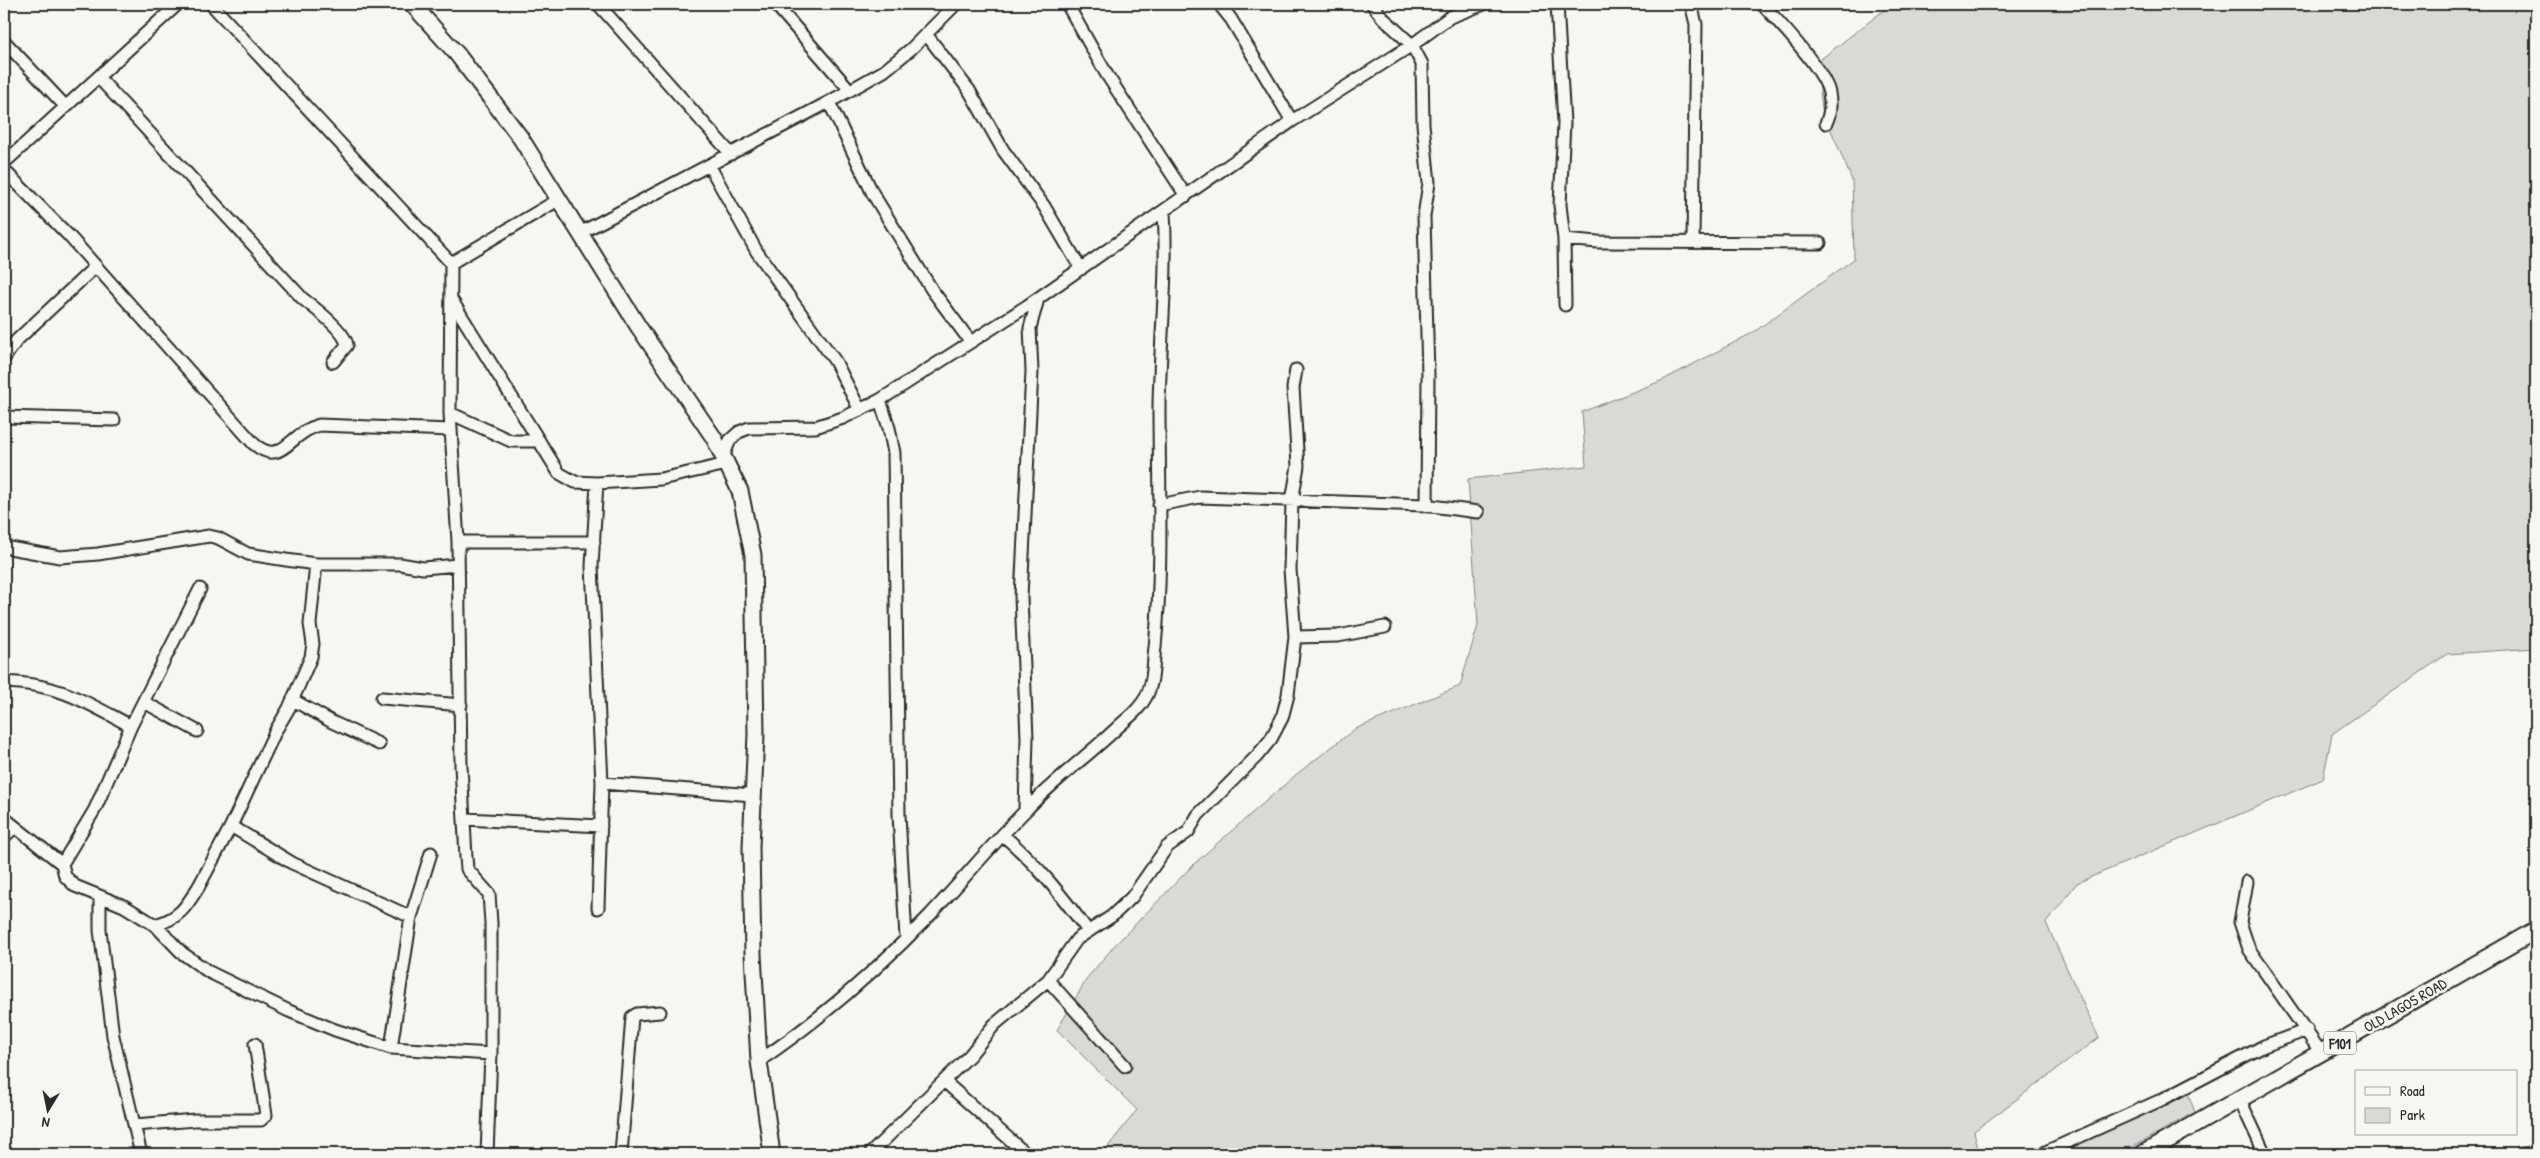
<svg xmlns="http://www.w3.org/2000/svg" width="2540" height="1158" font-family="'Patrick Hand',sans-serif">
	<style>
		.green { fill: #d9d9d5; stroke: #828280 }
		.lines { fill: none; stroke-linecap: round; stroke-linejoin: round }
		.street-casing { stroke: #2b2b2b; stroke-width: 15 }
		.secondary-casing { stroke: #2b2b2b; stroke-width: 19 }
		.primary-casing { stroke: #2b2b2b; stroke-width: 20 }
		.street { stroke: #f6f6f2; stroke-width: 11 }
		.secondary { stroke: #f6f6f2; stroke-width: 15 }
		.primary { stroke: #f6f6f2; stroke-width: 16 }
		.labels { text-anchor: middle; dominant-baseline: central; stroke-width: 5; stroke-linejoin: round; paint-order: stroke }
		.shield { fill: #f6f6f2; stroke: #686867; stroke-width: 1 }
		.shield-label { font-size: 14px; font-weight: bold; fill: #2b2b2b }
		.street-label { font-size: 15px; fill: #2b2b2b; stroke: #f6f6f2 }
	</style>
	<rect width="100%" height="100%" fill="#f6f6f2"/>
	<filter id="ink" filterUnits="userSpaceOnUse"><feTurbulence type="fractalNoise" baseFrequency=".02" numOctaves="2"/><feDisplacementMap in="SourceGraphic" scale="10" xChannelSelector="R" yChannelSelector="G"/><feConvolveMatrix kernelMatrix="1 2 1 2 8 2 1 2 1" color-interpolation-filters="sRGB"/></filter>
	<g filter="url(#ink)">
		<path class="green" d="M1892,4H2536V648L2447,654L2332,734L2323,779L2077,883L2046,923L2099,1038L1974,1131L1979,1154H1102L1137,1110L1057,1030L1088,977L1114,946L1196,862L1298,773L1355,729L1460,686L1478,625L1468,479L1586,466L1582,412L1663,380L1754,332L1854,259L1852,180L1822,109L1817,62Z
			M2187,1091L2195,1112L2120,1154H2051Z"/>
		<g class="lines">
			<defs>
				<path id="street" d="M211,4L451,263L450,413L458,542L461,766L466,857L467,869L489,894L491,923V1054L487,1154
					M598,4L731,154
					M775,4L849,89
					M1067,4L1107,75L1186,196
					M1219,4L1231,19L1292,121
					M1372,4L1383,18L1412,45L1422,64L1423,124L1429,183L1424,216L1428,376L1427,506
					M1557,4L1564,123L1560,205L1564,239L1565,305
					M1691,4L1696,24L1693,241
					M1762,4C1779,22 1825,71 1829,93C1831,104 1831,113 1826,123
					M926,34L969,90L1003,150L1044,206L1081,269
					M4,41L66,107
					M98,77L303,299C315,308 345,331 347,345L333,362
					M829,102L873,194L932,290L970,341
					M4,163L178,4
					M709,165L757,252L835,361L860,410
					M4,170L69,236L254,444C277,463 284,445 304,432C308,429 314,427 319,425L451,430
					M580,233L829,102L884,71L911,49L956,4
					M1564,239L1598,242L1820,243
					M451,263L558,200
					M451,299L559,473L575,482L597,483
					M4,358L17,340L96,266
					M880,400L889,428L894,453L899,815L906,938
					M450,413L511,441H538
					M4,417L114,420
					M723,457L730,440L739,432L749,428L815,427L843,418L880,400L1027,306L1292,121L1412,45L1450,17L1484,4
					M1159,505L1200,497L1424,505L1478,512
					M458,542H594
					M4,547L60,557L98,554L209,536L218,538L248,554L286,560L316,564H400L423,568L458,565
					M200,589L131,726L95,809L62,864L65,876L75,886L124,906L155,925L182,953L209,972L289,1011L335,1030L391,1048L491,1054
					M1295,637L1338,636L1385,627
					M4,682C59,684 84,701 131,726
					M382,698L461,705
					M293,700L332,722L379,744
					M144,702L197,731
					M602,783L753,795
					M1025,810L1027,738L1021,597L1032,371L1030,328L1038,299
					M4,818L62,864
					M465,819L601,826
					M231,826L292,863L411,917
					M1003,835C1037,864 1062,896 1088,931
					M4,837L15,827
					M2247,882L2240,922L2249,949L2322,1054
					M100,897V930L113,1036L141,1154
					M598,908L602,783L592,566L597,483L661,479L727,464
					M155,925C180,918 186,907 199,886L231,826L276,730L289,708L311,657L313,644L310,624L316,564
					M1048,980L1125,1066
					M391,1048L411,917L431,853
					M759,1061C821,1019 878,969 930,915C963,880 993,843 1027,809C1055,779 1089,755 1118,727C1128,718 1140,709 1146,697C1154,682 1153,663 1155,647C1163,566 1159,486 1159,406C1160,341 1168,277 1164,211
					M944,1081L1026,1154
					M2240,1100L2265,1154
					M135,1125L195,1120H261L266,1115L255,1044
					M621,1154L632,1017L637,1014L660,1012
					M870,1154L970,1055L994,1025L1048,980L1077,939L1112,916L1132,897L1167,847L1188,832L1198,815L1257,756L1271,739L1282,718L1288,695L1295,637L1290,569L1292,501L1298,466L1293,388L1296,370
					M2041,1154L2161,1100L2264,1046L2307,1030
					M2522,1154L2536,1153"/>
				<path id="secondary" d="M412,4L457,54L520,137L638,326L714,438L740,491L753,555L756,734L751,847L753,954L759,1061L772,1154"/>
				<path id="primary" d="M2143,1154L2536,930"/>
			</defs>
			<use href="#street" class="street-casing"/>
			<use href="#secondary" class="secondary-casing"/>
			<use href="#primary" class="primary-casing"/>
			<use href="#street" class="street"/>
			<use href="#secondary" class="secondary"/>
			<use href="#primary" class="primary"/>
		</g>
	</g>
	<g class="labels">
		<rect class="shield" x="2324" y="1031.5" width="32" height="23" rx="4"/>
		<g class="shield-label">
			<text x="2340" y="1043">F101</text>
		</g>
		<g class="street-label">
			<text transform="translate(2405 1005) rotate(-30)">OLD LAGOS ROAD</text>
		</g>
	</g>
	<rect width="2540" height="1158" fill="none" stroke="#f6f6f2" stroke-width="20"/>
	<rect x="10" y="10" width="2520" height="1138" fill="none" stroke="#2b2b2b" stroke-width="2" filter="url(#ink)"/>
	<rect x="2355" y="1070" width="162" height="65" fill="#f6f6f2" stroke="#a5a5a2"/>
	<rect x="2365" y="1087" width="25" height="8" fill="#f6f6f2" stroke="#a5a5a2"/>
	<text x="2400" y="1096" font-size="15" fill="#2b2b2b">Road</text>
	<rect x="2365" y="1108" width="25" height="15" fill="#d9d9d5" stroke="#a5a5a2"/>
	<text x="2400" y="1120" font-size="15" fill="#2b2b2b">Park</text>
	<g transform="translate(48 1110) rotate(190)" stroke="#f6f6f2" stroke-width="4" paint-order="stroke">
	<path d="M0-4L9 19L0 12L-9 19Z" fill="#2b2b2b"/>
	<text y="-8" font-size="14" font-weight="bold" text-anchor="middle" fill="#2b2b2b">N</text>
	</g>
</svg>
